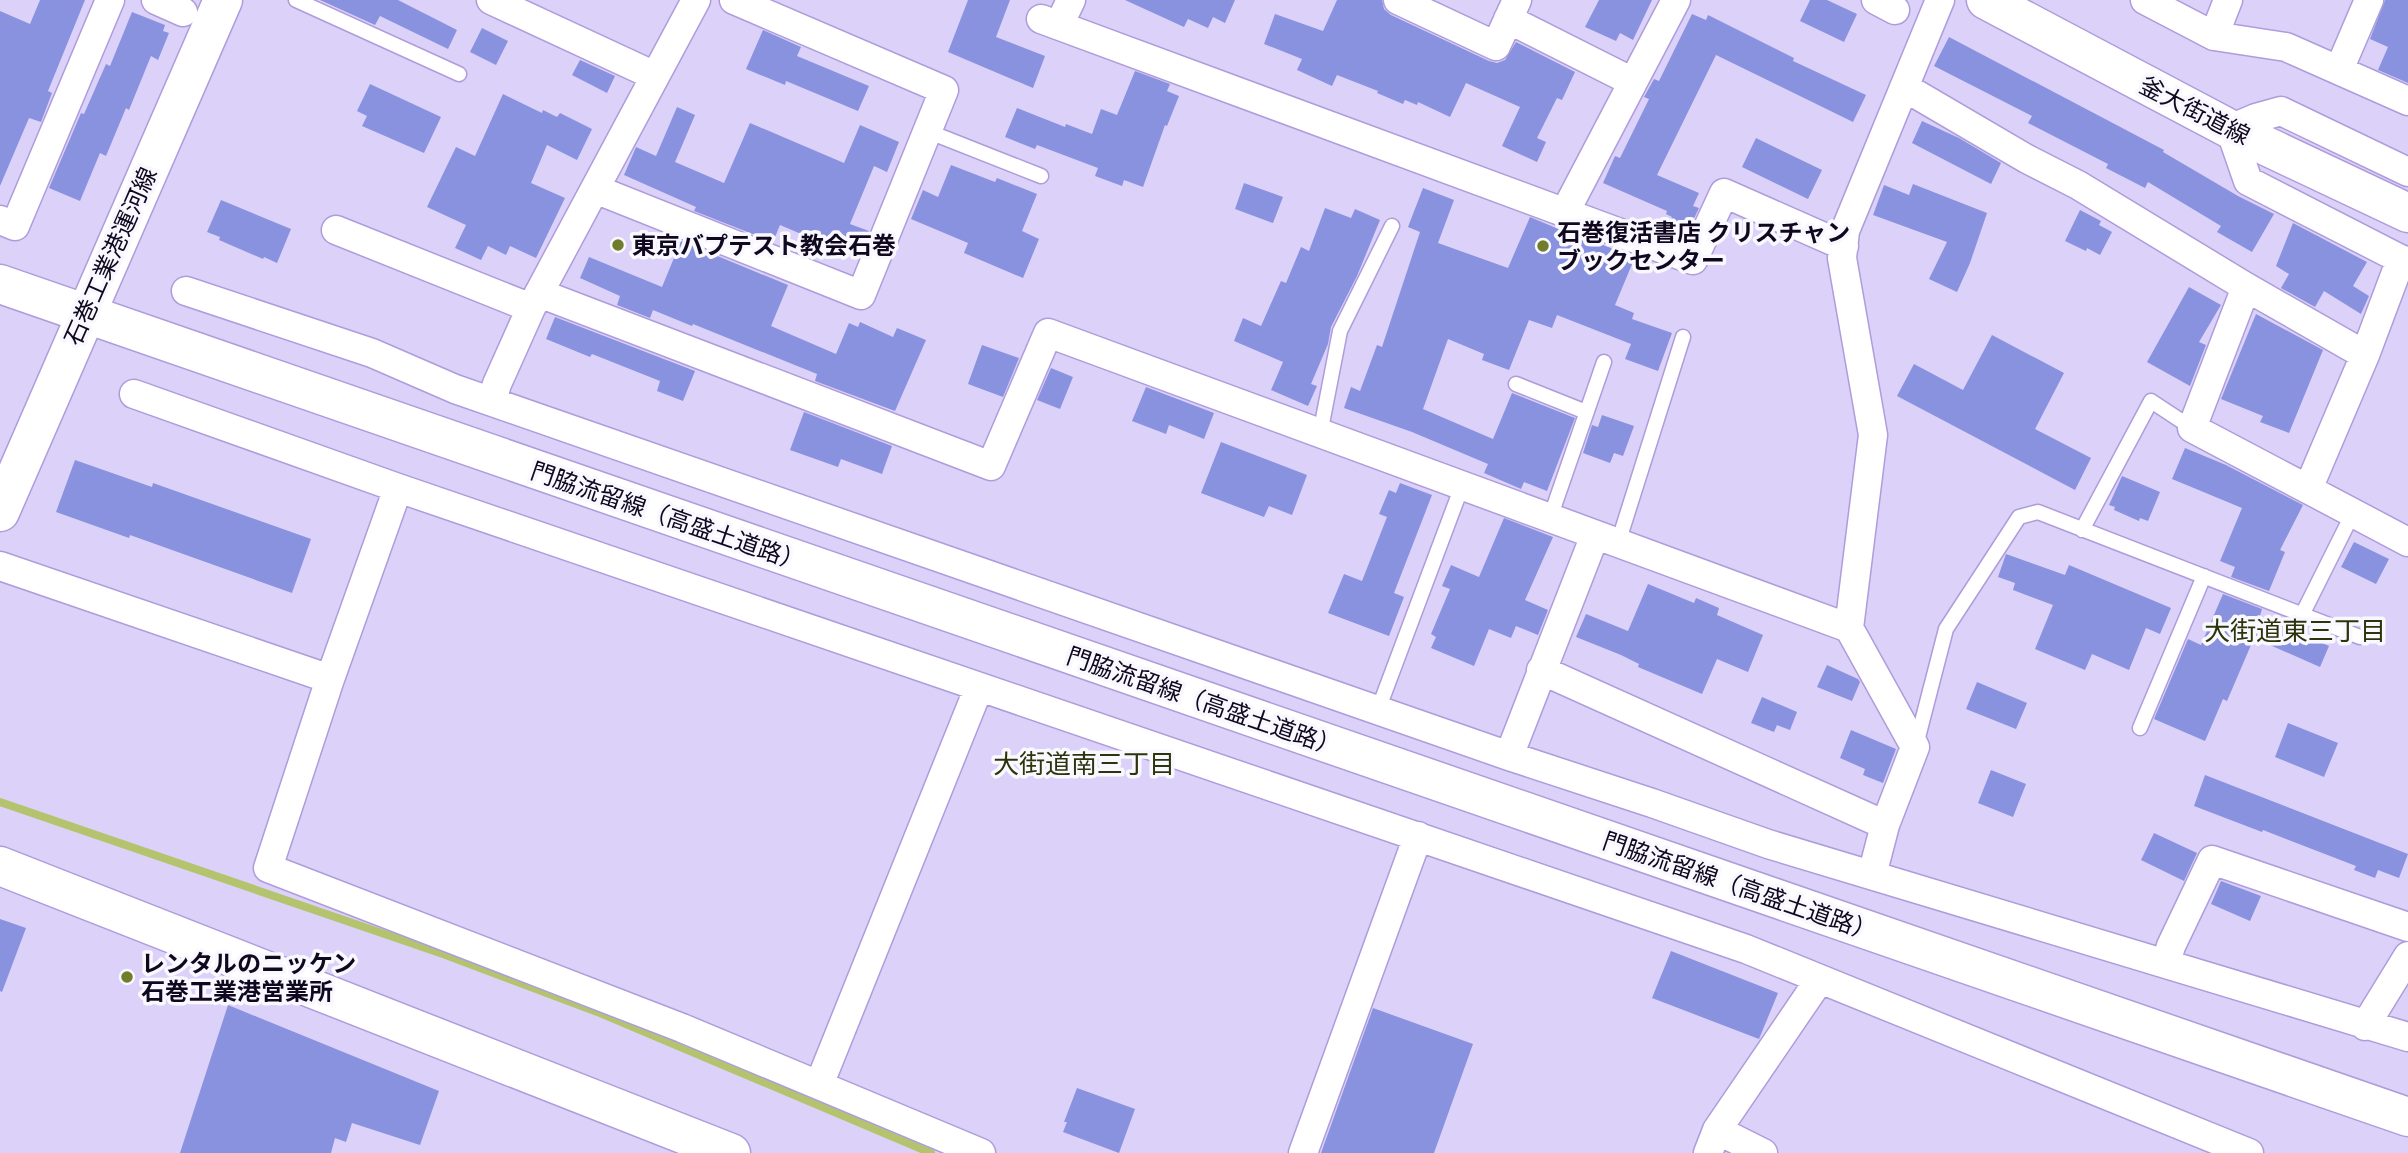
<svg xmlns="http://www.w3.org/2000/svg" width="2408" height="1153" font-family="'Public Sans','Noto Sans JP',sans-serif">
	<style>
		.lines { fill: none; stroke-linecap: round; stroke-linejoin: round }
		.stream { stroke: #b4c46e; stroke-width: 8 }
		.building { fill: #8992df }
		.lane-casing { stroke: #af9cdb; stroke-width: 17 }
		.street-casing { stroke: #af9cdb; stroke-width: 31 }
		.secondary-casing { stroke: #af9cdb; stroke-width: 41 }
		.lane { stroke: #fff; stroke-width: 14 }
		.street { stroke: #fff; stroke-width: 28 }
		.secondary { stroke: #fff; stroke-width: 38 }
		.poi-dot { fill: #707e2b; stroke: #f9f8ff; stroke-width: 2.5 }
		.labels { text-anchor: middle; dominant-baseline: central; stroke-width: 7; stroke-linejoin: round; paint-order: stroke }
		.street-label { font-size: 24px; fill: #10081e; stroke: #f9f8ff }
		.poi-label { font-size: 24px; font-weight: bold; fill: #10081e; stroke: #f9f8ff; text-anchor: start }
		.neighbourhood-label { font-size: 26px; fill: #2d330b; stroke: #f9f8ff }
	</style>
	<rect width="100%" height="100%" fill="#dcd1f9"/>
	<g class="lines">
		<path class="stream" d="M0,802L443,954L600,1013L931,1153"/>
	</g>
	<path class="building" d="M40,0H85L48,91L52,93L41,122L29,118L0,186V11L30,24Z
		M320,0H398L457,30L448,49L380,16L375,25Z
		M968,0H1010L996,37L1045,56L1033,88L948,52Z
		M1125,0H1235L1225,23L1213,17L1208,28L1188,19L1184,27Z
		M1337,0H1382L1384,9L1391,15L1489,61L1497,63L1505,60L1516,42L1575,72L1562,100L1557,98L1537,138L1546,142L1537,162L1502,146L1520,107L1466,83L1450,117L1418,102L1417,105L1405,100L1403,104L1377,93L1378,91L1337,75L1332,86L1297,70L1302,59L1264,44L1275,14L1323,31Z
		M1599,0H1652L1633,40L1620,33L1616,41L1585,27Z
		M1810,0H1827L1857,14L1844,42L1800,21Z
		M2385,0H2408V83L2378,70L2388,47L2370,39Z
		M132,12L165,25L163,31L169,33L158,60L151,56L129,110L126,108L106,156L100,153L80,201L49,188L81,113L84,114L106,64L110,66Z
		M1692,14L1706,20L1708,15L1794,58L1793,61L1866,95L1853,122L1716,55L1657,175L1699,193L1693,206L1699,208L1688,231L1669,223L1672,217L1666,214L1667,211L1603,183L1615,156L1620,158L1649,99L1644,97L1654,79L1659,81Z
		M482,28L508,41L496,65L470,52Z
		M763,30L801,47L797,56L869,86L858,111L786,81L785,85L746,69Z
		M1949,37L2164,150L2163,152L2238,196L2274,214L2252,252L2217,232L2221,226L2148,182L2145,188L2106,168L2108,164L2028,123L2032,116L1934,66Z
		M580,60L615,76L607,93L572,75Z
		M1135,71L1170,84L1167,91L1179,96L1167,126L1165,125L1143,187L1124,180L1122,186L1095,176L1098,168L1037,145L1035,149L1005,137L1017,108L1065,127L1066,124L1092,134L1101,109L1117,115Z
		M370,84L441,117L424,153L362,126L367,116L357,111Z
		M503,94L542,113L543,110L557,117L560,113L592,129L577,160L547,145L531,183L565,198L536,258L510,246L506,255L488,246L481,260L455,248L466,225L427,207L456,147L475,156Z
		M677,107L695,115L675,162L724,183L750,123L844,163L860,125L899,142L887,172L874,166L850,224L869,231L858,258L780,225L773,242L694,211L696,207L624,175L636,147L656,156Z
		M1922,121L1959,138L2001,163L1991,184L1912,143Z
		M1756,138L1822,170L1808,199L1742,167Z
		M951,165L995,182L997,178L1037,194L1022,231L1039,239L1023,278L964,253L968,243L911,219L923,190L938,197Z
		M1244,183L1283,197L1273,223L1235,209Z
		M1913,184L1987,213L1970,263L1957,292L1929,279L1947,242L1873,215L1884,185L1909,195Z
		M1423,188L1454,200L1438,243L1508,268L1530,217L1594,244L1595,242L1635,257L1615,305L1634,313L1632,319L1672,333L1658,371L1625,359L1631,344L1557,315L1552,328L1529,320L1509,370L1482,360L1484,354L1448,339L1423,409L1493,439L1512,393L1575,418L1547,491L1524,482L1521,489L1484,473L1488,464L1412,432L1344,408L1351,387L1360,391L1377,345L1382,347L1420,232L1408,227Z
		M221,200L291,229L277,263L264,257L263,259L219,240L220,237L207,232Z
		M1325,208L1351,218L1355,209L1380,220L1357,276L1331,327L1328,344L1311,384L1317,386L1308,406L1271,390L1283,362L1234,341L1243,318L1261,326L1281,281L1286,283L1301,247L1309,251Z
		M2080,210L2101,221L2099,225L2112,232L2100,255L2087,248L2086,251L2065,241Z
		M2293,223L2367,262L2353,286L2369,296L2361,314L2324,291L2315,307L2281,288L2289,274L2276,266Z
		M681,241L788,285L771,326L836,354L849,323L858,327L860,322L893,337L897,328L926,340L895,411L815,381L817,374L693,324L692,326L653,310L650,318L617,305L620,296L580,278L589,257L662,287Z
		M2189,287L2221,305L2199,342L2206,345L2190,386L2147,362Z
		M2256,314L2323,350L2289,433L2260,422L2263,416L2221,399Z
		M555,317L695,371L683,401L657,391L660,381L592,354L590,357L546,339Z
		M1992,335L2064,373L2035,429L2091,458L2075,490L1897,396L1914,364L1963,390Z
		M982,345L1019,358L1003,397L968,384Z
		M1051,368L1073,377L1060,409L1037,400Z
		M1146,387L1214,413L1204,439L1169,425L1166,434L1132,421Z
		M804,412L892,446L882,474L841,459L838,467L790,450Z
		M1602,415L1634,426L1623,456L1614,453L1610,463L1583,453L1592,425L1598,427Z
		M1221,442L1307,475L1292,515L1269,506L1264,517L1201,493Z
		M2185,448L2226,465L2303,505L2280,550L2285,552L2269,591L2231,577L2235,567L2220,561L2242,508L2172,479Z
		M75,460L152,487L153,483L311,539L292,593L130,535L129,538L56,512Z
		M2122,476L2160,492L2148,521L2140,518L2139,521L2114,510L2115,507L2109,505Z
		M1400,483L1432,495L1394,593L1404,597L1389,636L1328,613L1344,574L1362,581L1387,517L1379,514L1389,490L1396,493Z
		M1504,518L1553,537L1525,600L1548,610L1538,635L1516,626L1511,638L1489,629L1474,666L1431,648L1436,637L1431,634L1450,589L1442,586L1451,565L1479,577Z
		M2354,542L2389,559L2376,584L2341,567Z
		M2006,554L2065,575L2069,565L2171,608L2160,634L2146,628L2129,670L2092,654L2085,670L2035,649L2053,605L2013,590L2015,583L1998,577Z
		M1648,584L1694,603L1696,598L1719,608L1717,615L1763,635L1748,672L1717,659L1702,694L1638,667L1639,664L1621,655L1576,637L1586,614L1628,631Z
		M2223,594L2262,609L2260,616L2329,646L2320,667L2254,638L2227,701L2223,699L2205,741L2154,719L2188,639L2201,645Z
		M1827,665L1858,679L1860,682L1852,701L1817,687Z
		M1977,682L2027,703L2016,729L1966,709Z
		M1762,697L1797,712L1790,730L1777,725L1774,732L1751,723Z
		M2288,723L2338,743L2324,777L2275,757Z
		M1851,730L1896,749L1883,783L1863,775L1865,769L1840,758Z
		M1991,770L2026,784L2013,817L1978,803Z
		M2205,775L2408,854L2399,878L2378,870L2375,878L2354,870L2356,866L2263,830L2262,832L2194,806Z
		M2154,833L2197,853L2184,881L2141,860Z
		M2221,881L2261,896L2250,921L2211,904Z
		M0,919L26,928L2,992L0,991Z
		M1671,951L1778,993L1759,1039L1652,998Z
		M228,1005L439,1091L420,1145L352,1123L346,1142L335,1138L331,1153H180Z
		M1373,1008L1473,1044L1434,1153H1321Z
		M1077,1088L1135,1109L1119,1153L1063,1132L1067,1122H1064Z"/>
	<g class="lines">
		<defs>
			<path id="lane" d="M296,0L459,74
				M927,131L1041,176
				M1516,384L1586,412
				M1320,434L1340,331L1392,226
				M1550,518L1604,362
				M2082,530L2151,401L2192,428
				M1618,543L1683,337
				M2302,615L2353,513
				M1378,710L1462,486
				M2140,728L2204,576
				M1916,745L1946,629L2019,517L2038,512L2360,637"/>
			<path id="street" d="M156,0L183,12
				M491,0L655,76
				M1398,0L1496,46L1517,0
				M1876,0L1895,10
				M2145,0L2214,36L2286,47L2408,101
				M1041,19L1693,260L1724,193L1844,246
				M1508,19L1633,82
				M1059,25L1071,0
				M2214,36L2228,0
				M2339,70L2369,0
				M1904,87L2027,159L2078,185L2246,287L2365,355
				M2408,172L2281,111L2256,118L2230,129L2248,181L2408,263
				M595,189L861,295L944,90L734,0
				M1565,212L1676,0
				M0,220L15,226L110,0
				M336,230L531,308
				M2246,287L2192,428L2408,542
				M186,291L372,353L455,389L1509,756L1652,803L1768,844L2408,1037
				M539,293L991,466L1048,333L1849,628
				M134,394L398,488L1746,949L2249,1153
				M492,401L497,384L531,308L696,0
				M398,488L330,679L268,868L682,1028L981,1153
				M2308,489L2365,355L2401,259
				M0,566L330,679
				M1541,670L1885,825
				M1509,756L1595,535
				M1872,875L1885,825L1915,747L1849,628L1873,435L1842,258L1845,231L1940,0
				M2166,963L2171,946L2212,860L2408,927
				M2365,1026L2408,956
				M819,1085L979,687
				M1717,1130L1763,1153
				M1303,1153L1418,836
				M1708,1153L1717,1130L1820,979"/>
			<path id="secondary" d="M1986,0L2230,129L2408,213
				M0,284L2408,1117
				M0,512L223,0
				M0,866L731,1153"/>
		</defs>
		<use href="#lane" class="lane-casing"/>
		<use href="#street" class="street-casing"/>
		<use href="#secondary" class="secondary-casing"/>
		<use href="#lane" class="lane"/>
		<use href="#street" class="street"/>
		<use href="#secondary" class="secondary"/>
	</g>
	<g class="poi-dot">
		<circle cx="618" cy="245" r="7"/>
		<circle cx="1543" cy="246" r="7"/>
		<circle cx="127" cy="977" r="7"/>
	</g>
	<g class="labels">
		<g class="street-label">
			<text transform="translate(2195 110) rotate(27)">釜大街道線</text>
			<text transform="translate(110 256) rotate(-66)">石巻工業港運河線</text>
			<text transform="translate(668 516) rotate(19)">門脇流留線（高盛土道路）</text>
			<text transform="translate(1204 701) rotate(19)">門脇流留線（高盛土道路）</text>
			<text transform="translate(1740 886) rotate(19)">門脇流留線（高盛土道路）</text>
		</g>
		<g class="poi-label">
			<text x="1557" y="232">石巻復活書店 クリスチャン<tspan x="1557" dy="28">ブックセンター</tspan></text>
			<text x="632" y="245">東京バプテスト教会石巻</text>
			<text x="141" y="963">レンタルのニッケン<tspan x="141" dy="28">石巻工業港営業所</tspan></text>
		</g>
		<g class="neighbourhood-label">
			<text x="2295" y="630">大街道東三丁目</text>
			<text x="1084" y="763">大街道南三丁目</text>
		</g>
	</g>
</svg>
